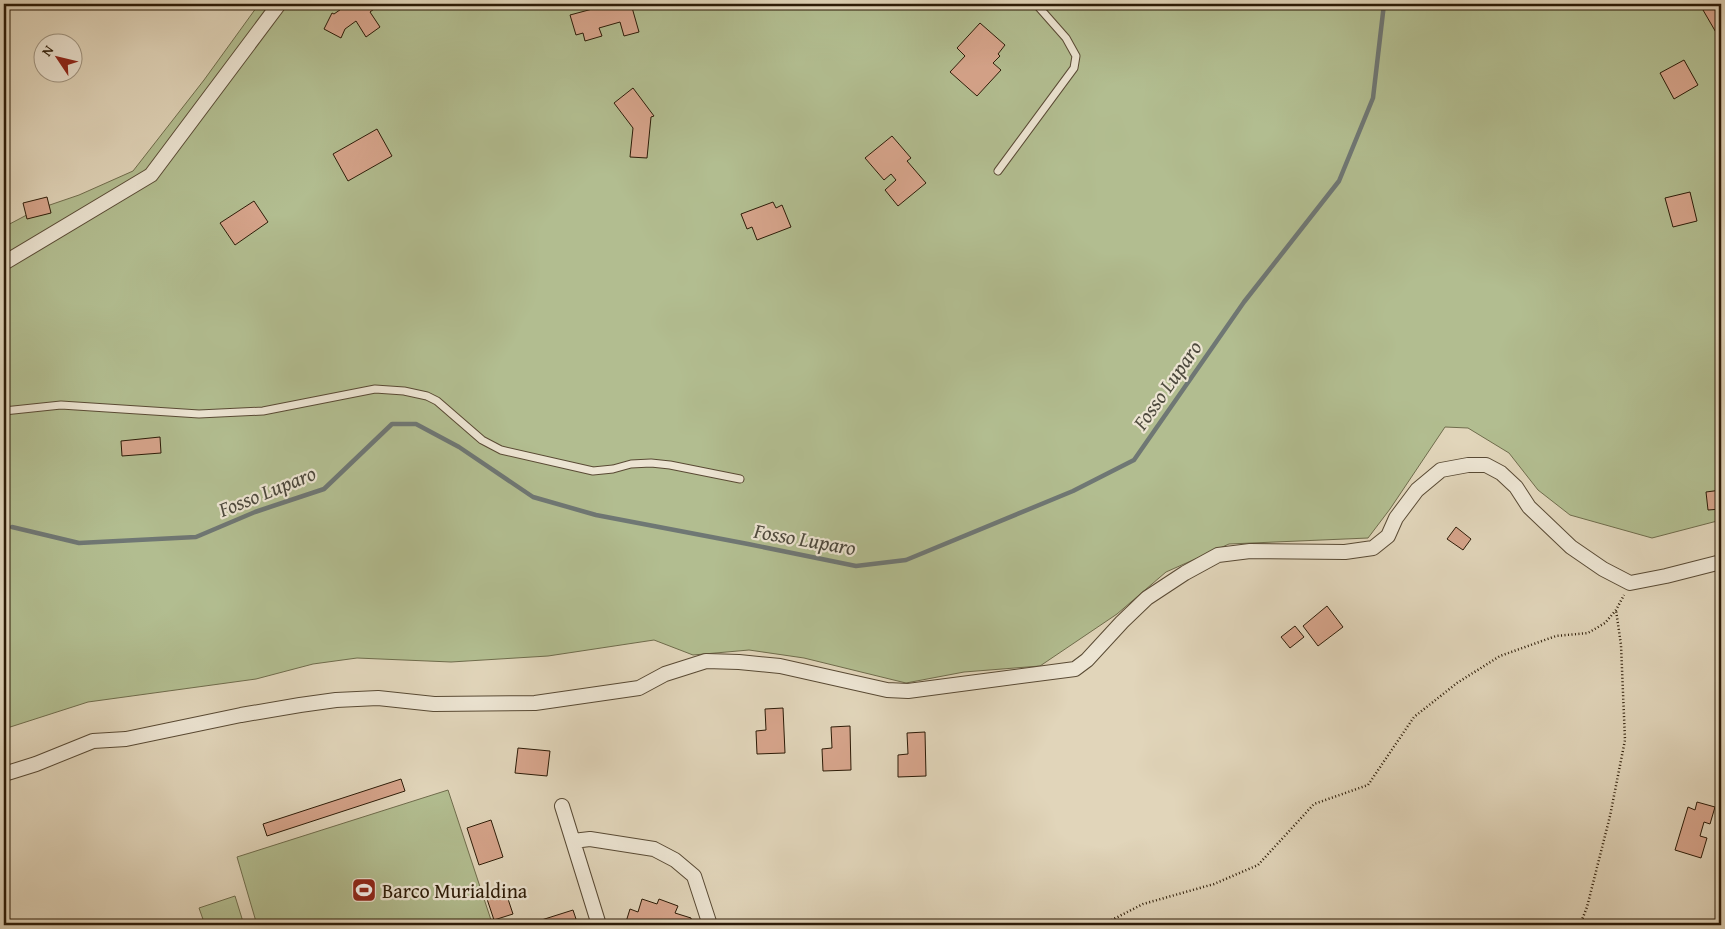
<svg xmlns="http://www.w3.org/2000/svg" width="1725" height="929" font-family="'Gentium Book Plus',serif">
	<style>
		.green { fill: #b2bd90; stroke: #6f6c4c }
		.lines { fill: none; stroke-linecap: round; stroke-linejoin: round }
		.stream { stroke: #6f7774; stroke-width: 4.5 }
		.building { fill: #d6a48b; stroke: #2c1b07 }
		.lane-casing { stroke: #594a34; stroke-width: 9 }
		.street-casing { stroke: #594a34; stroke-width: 16 }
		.path { stroke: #2c1b07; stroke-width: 2.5; stroke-dasharray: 1 2.5; stroke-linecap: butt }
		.lane { stroke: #ece4d2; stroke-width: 7 }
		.street { stroke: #ece4d2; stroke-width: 14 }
		.labels { text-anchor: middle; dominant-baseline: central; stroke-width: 4.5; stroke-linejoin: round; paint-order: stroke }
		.poi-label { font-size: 20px; fill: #2c1b07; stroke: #ece4d2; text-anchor: start }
		.water-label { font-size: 21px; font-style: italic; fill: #4d493d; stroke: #ece4d2 }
	</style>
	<rect width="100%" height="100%" fill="#e1d5ba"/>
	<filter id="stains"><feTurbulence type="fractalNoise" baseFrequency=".004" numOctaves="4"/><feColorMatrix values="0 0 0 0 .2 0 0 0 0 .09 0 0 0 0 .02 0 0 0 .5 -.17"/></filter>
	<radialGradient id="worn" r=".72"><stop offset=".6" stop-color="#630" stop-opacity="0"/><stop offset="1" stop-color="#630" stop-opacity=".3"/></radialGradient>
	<path class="green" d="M259,4H1721V520L1652,538L1570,515L1538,490L1509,453L1468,428L1445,427L1390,509L1368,538L1229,544L1166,572L1117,614L1040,666L964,672L906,683L804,658L749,650L693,655L654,640L548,656L451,662L357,658L313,664L256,679L88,702L4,729V227L38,209L79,195L133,171L204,80Z
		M448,790L492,923L486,925H257L237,857Z
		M235,896L244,925H205L199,908Z"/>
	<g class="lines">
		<path class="stream" d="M12,527L79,543L196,537L255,512L324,489L392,424H416L459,447L533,497L596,515L748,544L856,566L906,560L1073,491L1134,460L1244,302L1339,181L1373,98L1384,4"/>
	</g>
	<path class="building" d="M346,4H376L378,6L370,12L380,27L366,37L356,21L345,29L341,38L324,29L332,13L334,14L347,5Z
		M611,4H631L639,32L624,36L620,22L599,28L602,36L585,41L583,33L576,35L570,15Z
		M1714,4H1721V41L1703,10Z
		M980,23L1005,45L998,54L1000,56L993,63L1001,70L977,96L950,72L965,56L957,48Z
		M1684,60L1698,85L1674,99L1660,73Z
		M633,88L654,116L651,117L647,158L630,157L633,128L614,103Z
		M377,129L392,156L348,181L333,154Z
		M892,136L911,158L907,161L926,183L898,206L885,190L896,180L891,174L884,180L865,158Z
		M1690,192L1697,221L1673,227L1665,198Z
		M47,197L51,213L27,219L23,203Z
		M254,201L268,222L235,245L220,223Z
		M773,202L776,208L782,205L791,227L757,240L752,227L747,229L741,214Z
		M160,437L161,453L122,456L121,441Z
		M1721,490V509L1708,510L1706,492Z
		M1456,527L1471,539L1463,550L1447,539Z
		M1327,606L1343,627L1318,646L1303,626Z
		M1295,626L1304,637L1290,648L1281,637Z
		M783,708L785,753L757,754L756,731L766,730L765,709Z
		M850,726L851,770L823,771L822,749L832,748L831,727Z
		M925,732L926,776L898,777V755L908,754L907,733Z
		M518,748L550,751L547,776L515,773Z
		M401,779L405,791L267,836L263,824Z
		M1697,802L1715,807L1710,824L1704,822L1700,836L1707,838L1701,858L1675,850L1688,807L1695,810Z
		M491,820L503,857L479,865L467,828Z
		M504,887L513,914L494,920L485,893Z
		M642,899L657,904L659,899L678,906L675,913L691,918L692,925H625L630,909L638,912Z
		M573,910L578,925H533L532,923Z
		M954,922V925H913V923Z"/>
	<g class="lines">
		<defs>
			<path id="lane" d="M998,171L1074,68L1076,56L1066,38L1036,4
				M4,411L61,405L199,414L263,411L375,389L404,391L427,396L437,401L482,440L501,450L593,471L613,469L631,464L651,463L670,465L740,479"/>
			<path id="street" d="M4,263L151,175L279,4
				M4,774L36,764L93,741L126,739L241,715L300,705L336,700L378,698L434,704L535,703L639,688L665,674L706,661L739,662L780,666L887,690L908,691L1075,669L1087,660L1122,622L1147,598L1185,573L1218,555L1250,551L1345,552L1373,548L1388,536L1396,518L1417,490L1441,470L1468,465H1486L1501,473L1516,487L1529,507L1571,547L1603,569L1630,583L1666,576L1721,562
				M562,806L599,925
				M573,841L590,839L654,849L675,860L694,876L710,925"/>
		</defs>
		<use href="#lane" class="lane-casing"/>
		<use href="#street" class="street-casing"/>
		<path class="path" d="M1102,925L1143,904L1214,884L1258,865L1314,804L1368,785L1414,717L1457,683L1500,656L1556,636L1588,633L1605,623L1616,610L1624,595
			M1580,925L1587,907L1610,816L1625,740L1621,645L1616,610"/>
		<use href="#lane" class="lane"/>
		<use href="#street" class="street"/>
	</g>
	<defs>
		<symbol id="stadium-square" viewBox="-11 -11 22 22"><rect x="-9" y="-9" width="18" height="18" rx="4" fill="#8f2418" stroke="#ece4d2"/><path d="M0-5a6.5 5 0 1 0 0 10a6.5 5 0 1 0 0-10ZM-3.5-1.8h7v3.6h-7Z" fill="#fff"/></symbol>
	</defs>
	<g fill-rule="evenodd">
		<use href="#stadium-square" x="350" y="876" width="28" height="28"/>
	</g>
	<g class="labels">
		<g class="poi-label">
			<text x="382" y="890">Barco Murialdina</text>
		</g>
		<g class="water-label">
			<text transform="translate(1167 385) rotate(-55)">Fosso Luparo</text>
			<text transform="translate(267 491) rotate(-22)">Fosso Luparo</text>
			<text transform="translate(805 539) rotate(10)">Fosso Luparo</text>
		</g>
	</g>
	<rect width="1725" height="929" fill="none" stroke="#e1d5ba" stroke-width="20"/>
	<rect x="5" y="5" width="1715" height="919" fill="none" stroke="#2c1b07" stroke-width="2.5"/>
	<rect x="10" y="10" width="1705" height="909" fill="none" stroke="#2c1b07"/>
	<g transform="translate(58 58) rotate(305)"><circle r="24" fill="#ece4d2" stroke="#9f9481"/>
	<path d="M0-4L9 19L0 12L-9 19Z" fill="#8f2418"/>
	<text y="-8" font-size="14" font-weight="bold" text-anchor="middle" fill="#2c1b07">N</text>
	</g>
	<rect width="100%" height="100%" filter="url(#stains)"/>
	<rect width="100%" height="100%" fill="url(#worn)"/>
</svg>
